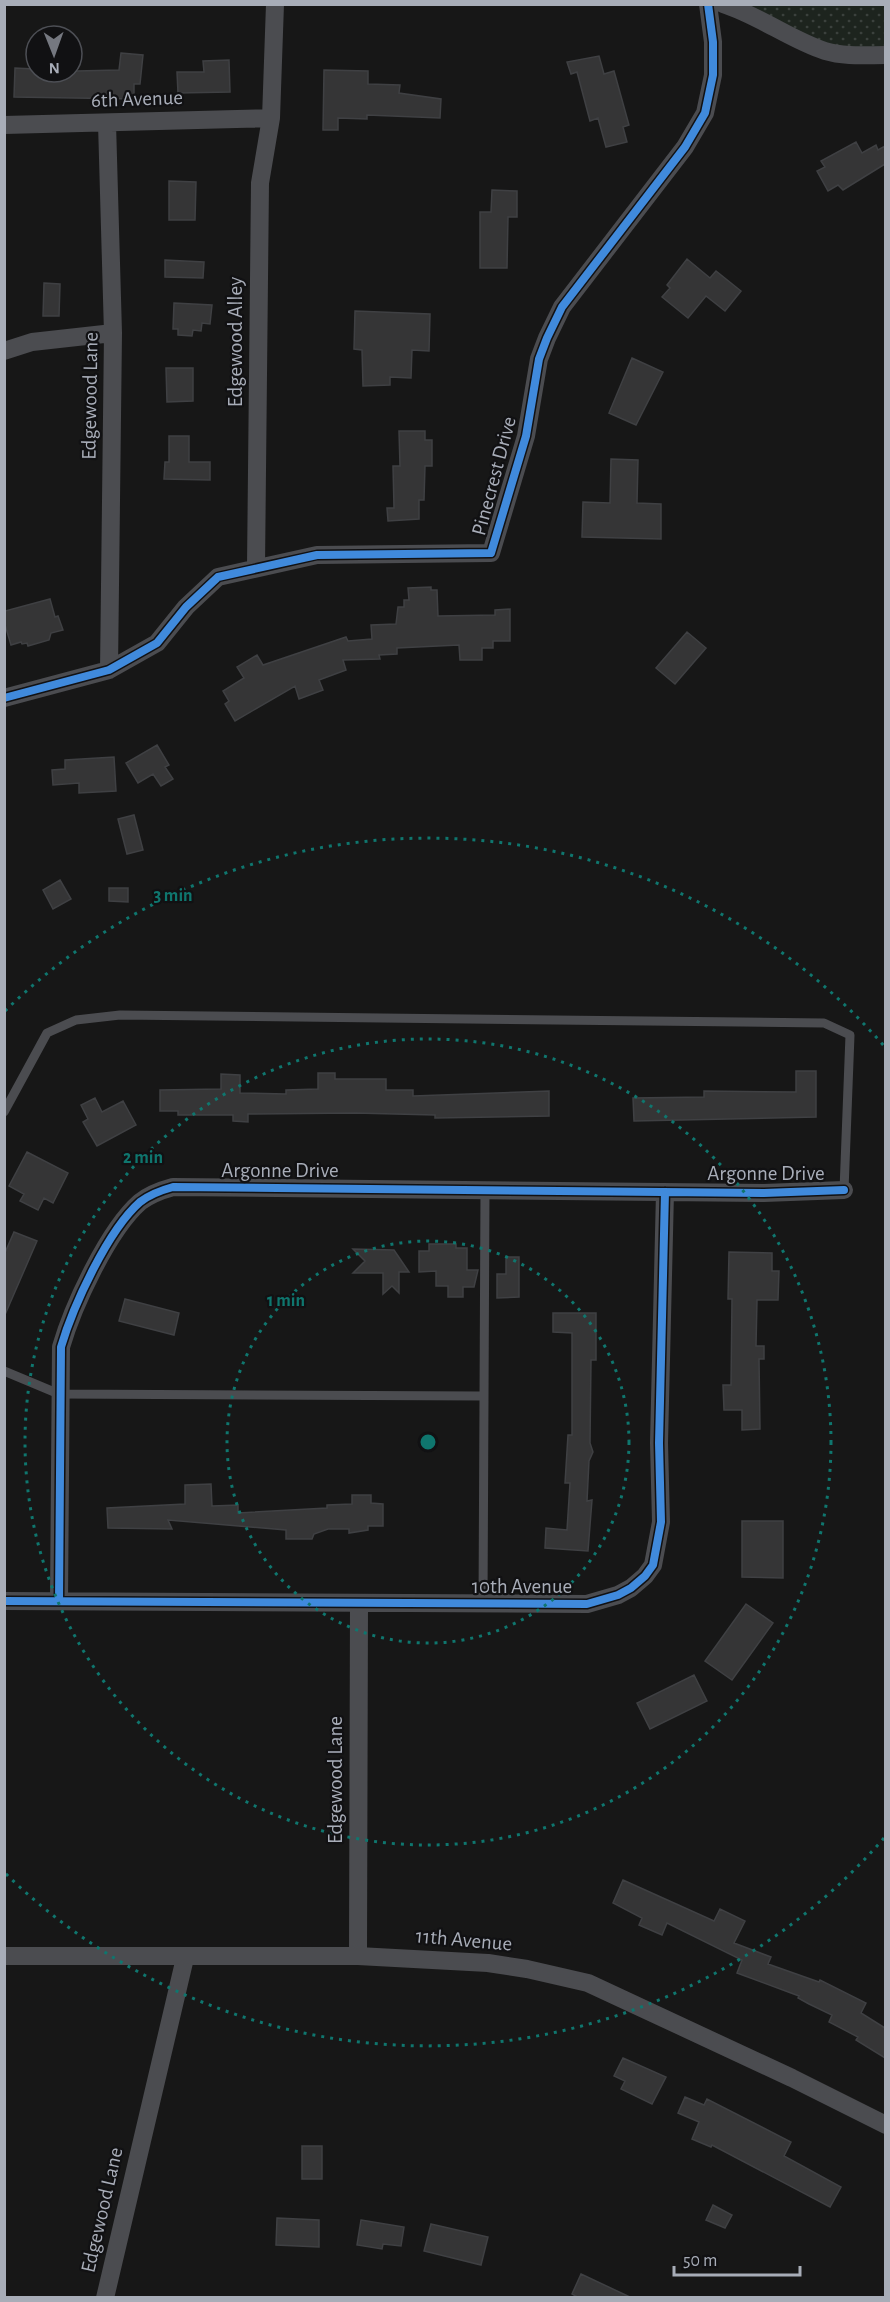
<svg xmlns="http://www.w3.org/2000/svg" width="890" height="2302" font-family="'Alegreya Sans',sans-serif">
	<style>
		.park { fill: url(#park-dots) }
		.building { fill: #353536; stroke: #3f4043; stroke-width: 1.5 }
		.lines { fill: none; stroke-linecap: round; stroke-linejoin: round }
		.service { stroke: #4b4c50; stroke-width: 9 }
		.minor { stroke: #4b4c50; stroke-width: 18 }
		.cycleway-casing { stroke: #111113; stroke-width: 11 }
		.cycleway { stroke: #408adc; stroke-width: 8 }
		.ring { fill: none; stroke: #0f766e; stroke-width: 3; stroke-dasharray: 3 6 }
		.labels { text-anchor: middle; dominant-baseline: central; stroke-width: 4.5; stroke-linejoin: round; paint-order: stroke }
		.street-label { font-size: 21px; fill: #a8adb8; stroke: #111113 }
		.centre { fill: #0f766e; stroke: #111113; stroke-width: 3 }
		.ring-label { font-size: 18px; text-anchor: middle; font-weight: bold; fill: #0f766e; stroke: #111113; stroke-width: 4.5; stroke-linejoin: round; paint-order: stroke }
	</style>
	<defs>
		<pattern id="park-dots" width="8" height="8" patternUnits="userSpaceOnUse" patternTransform="scale(1.5)"><rect width="8" height="8" fill="#1d241e"/><path d="M2 2h.1M6 6h.1" fill="none" stroke="#3b413d" stroke-width="1.8" stroke-linecap="round"/></pattern>
	</defs>
	<rect width="100%" height="100%" fill="#171717"/>
	<path class="park" d="M726,5H885V54L851,55Z"/>
	<path class="building" d="M121,53L143,55L140,84H134V99L14,97L15,68L34,69V72L119,70Z
		M599,56L604,74L614,71L629,125L623,127L627,142L606,147L598,118L590,121L577,72L571,74L567,62Z
		M229,60L230,92L178,93L177,72H204L203,61Z
		M324,70L368,71V84L400,85L399,93L441,99L440,118L367,115V119L338,118V130H323Z
		M856,142L862,153L876,145L878,150L885,146V164L843,190L838,185L828,191L817,171L825,167L821,161Z
		M169,181L196,182L195,220H169Z
		M492,190L517,191V217H508L507,268H480V212H491Z
		M687,259L710,278L716,271L741,291L725,311L706,296L688,318L662,297L670,288L667,285Z
		M165,260L204,262L203,278L165,277Z
		M44,283L60,284L59,316H43Z
		M174,303L212,305L210,324L202,323L201,331L193,330L192,336L178,335V329H173Z
		M355,311L430,314L429,351L412,350L411,378L390,377V385L363,386L362,350L354,349Z
		M632,358L663,372L636,425L609,413Z
		M166,368H193V401L167,402Z
		M399,431H425V440H432V466H425L424,500H419V519L388,521L387,508H394L393,466H400Z
		M169,436H189V462H210V480L164,479L165,462H169Z
		M611,459L638,460L637,503L661,504V539L582,537L583,502L610,503Z
		M431,587V590H437L438,616L495,615V610L510,609V641H493V648H482V660H460L459,645L397,648V654L379,655L380,659L343,660L346,670L319,680L323,690L299,699L295,686L235,721L225,704L229,701L223,691L244,678L237,667L257,655L263,665L346,637L348,641L372,639L371,625L396,624L398,607H404V600H409L408,588Z
		M50,599L55,617L58,616L63,630L51,633L49,640L28,646L27,643L22,644L21,642L11,645L5,625V611Z
		M687,632L706,648L675,684L656,668Z
		M157,745L169,765L165,767L173,779L161,786L153,774L138,783L126,763Z
		M114,757L116,791L79,793V783L53,785L52,770L65,769V760Z
		M134,815L143,850L127,854L118,819Z
		M60,880L71,899L53,909L43,890Z
		M109,888H128V902L109,901Z
		M796,1071H816V1117L634,1121L633,1098L704,1097V1091L796,1092Z
		M318,1073H335V1079H386V1090H413V1096L549,1091V1116L435,1118V1115L355,1113L248,1114V1122L233,1121V1115H178V1111H160V1090L221,1089V1074L240,1075V1093L286,1094V1090L318,1089Z
		M95,1098L102,1112L123,1101L136,1125L97,1146L83,1122L88,1119L81,1105Z
		M27,1152L68,1173L53,1203L44,1198L38,1210L20,1201L24,1194L9,1186Z
		M14,1232L37,1241L4,1317V1255Z
		M429,1244H456V1248H467V1270H478L474,1287H463V1297H448V1286H436V1271L419,1272V1251H429Z
		M353,1249L394,1250L409,1272H399V1293L392,1286L383,1294V1273H353L365,1261Z
		M729,1252L772,1253V1271H779L778,1300H757L756,1346H764V1359H759L760,1429L742,1430V1410H724L723,1385H731L732,1299H728Z
		M506,1257H519V1297L497,1298V1274H506Z
		M125,1299L179,1313L174,1335L119,1321Z
		M553,1313H596V1360H591L590,1443L593,1452L589,1461L587,1501L592,1500L588,1551L545,1548L546,1528L567,1530L570,1483H565L568,1435H572V1333L553,1332Z
		M211,1484L212,1506L238,1505V1513L327,1508V1505L352,1504V1495H371V1503L383,1504V1526H368V1530L349,1533V1529H328L314,1534L312,1539H286V1530L168,1520L172,1529L108,1528L107,1508L185,1504V1485Z
		M742,1521H783V1578L742,1577Z
		M746,1604L773,1623L732,1680L705,1661Z
		M694,1675L707,1701L650,1729L637,1703Z
		M623,1880L714,1921L720,1909L745,1921L734,1943L771,1957L768,1964L819,1982L820,1980L866,2003L861,2013L885,2028V2058L856,2040L858,2037L829,2022L832,2015L809,2004L798,1998L799,1996L737,1973L742,1960L667,1923L662,1935L639,1925L642,1918L613,1903Z
		M623,2058L666,2077L652,2104L621,2089L625,2081L614,2076Z
		M685,2097L704,2105L707,2099L791,2142L784,2156L841,2187L830,2207L712,2145L711,2147L692,2139L699,2122L678,2113Z
		M302,2146H322V2179H302Z
		M713,2205L732,2215L725,2228L706,2220Z
		M277,2218L319,2220V2247L276,2245Z
		M361,2220L404,2227L401,2246L383,2244L382,2249L357,2245Z
		M431,2224L488,2237L481,2265L424,2251Z
		M581,2274L632,2298H579L572,2294Z"/>
	<g class="lines">
		<path class="service" d="M4,1112L47,1033L76,1020L120,1015L824,1023L850,1035L844,1190
			M4,1371L59,1394L484,1396
			M483,1605L485,1190"/>
		<path class="minor" d="M723,4C760,16 791,40 825,51C845,57 866,55 886,55
			M107,123L113,333L109,670
			M4,125L271,118
			M4,351L32,342L113,333
			M256,567L260,183L271,118L275,4
			M4,698L109,670L157,643L186,607L218,577L317,555L491,553L526,436L539,359L547,338L562,307L685,147L705,113L713,75V42L708,4
			M4,1601L587,1604L618,1595L631,1588L645,1576L653,1565L661,1522L659,1443L665,1192
			M59,1601L61,1347C73,1306 108,1230 140,1202C149,1195 162,1190 173,1187L764,1193L844,1190
			M4,1956H358L488,1963L527,1969L588,1983L792,2078L886,2125
			M358,1956L359,1604
			M105,2298L185,1958"/>
		<defs>
			<path id="cycleway" d="M4,698L109,670L157,643L186,607L218,577L317,555L491,553L526,436L539,359L547,338L562,307L685,147L705,113L713,75V42L708,4
				M4,1601L587,1604L618,1595L631,1588L645,1576L653,1565L661,1522L659,1443L665,1192
				M59,1601L61,1347C73,1306 108,1230 140,1202C149,1195 162,1190 173,1187L764,1193L844,1190"/>
		</defs>
		<use href="#cycleway" class="cycleway-casing"/>
		<use href="#cycleway" class="cycleway"/>
	</g>
	<g class="ring">
		<circle cx="428" cy="1442" r="201"/>
		<circle cx="428" cy="1442" r="403"/>
		<path d="M884 1838A604 604 0 0 1 5 1873M5 1011A604 604 0 0 1 884 1046"/>
	</g>
	<g class="labels">
		<g class="street-label">
			<text transform="translate(137 99) rotate(-2)">6th Avenue</text>
			<text transform="translate(235 342) rotate(-90)">Edgewood Alley</text>
			<text transform="translate(90 396) rotate(-89)">Edgewood Lane</text>
			<text transform="translate(494 476) rotate(-75)">Pinecrest Drive</text>
			<text x="280" y="1170">Argonne Drive</text>
			<text x="766" y="1173">Argonne Drive</text>
			<text x="522" y="1586">10th Avenue</text>
			<text transform="translate(335 1780) rotate(-90)">Edgewood Lane</text>
			<text transform="translate(464 1940) rotate(5)">11th Avenue</text>
			<text transform="translate(102 2210) rotate(-77)">Edgewood Lane</text>
		</g>
	</g>
	<circle cx="428" cy="1442" r="9" class="centre"/>
	<g class="ring-label">
		<text x="173" y="901">3 min</text>
		<text x="143" y="1163">2 min</text>
		<text x="286" y="1306">1 min</text>
	</g>
	<rect width="890" height="2302" fill="none" stroke="#a8adb8" stroke-width="12"/>
	<g transform="translate(54 54) rotate(179)"><circle r="28" fill="#111113" stroke="#4d4f55" stroke-width="1.5"/>
	<path d="M0-4.5L10 22L0 15L-10 22Z" fill="#757880"/>
	<text y="-9" font-size="16" font-weight="bold" text-anchor="middle" fill="#a8adb8">N</text>
	</g>
	<path d="M674 2266v9h126v-9" fill="none" stroke="#a8adb8" stroke-width="3"/>
	<text x="683" y="2266" font-size="18" fill="#a8adb8" stroke="#111113" stroke-width="4.5" paint-order="stroke">50 m</text>
</svg>
